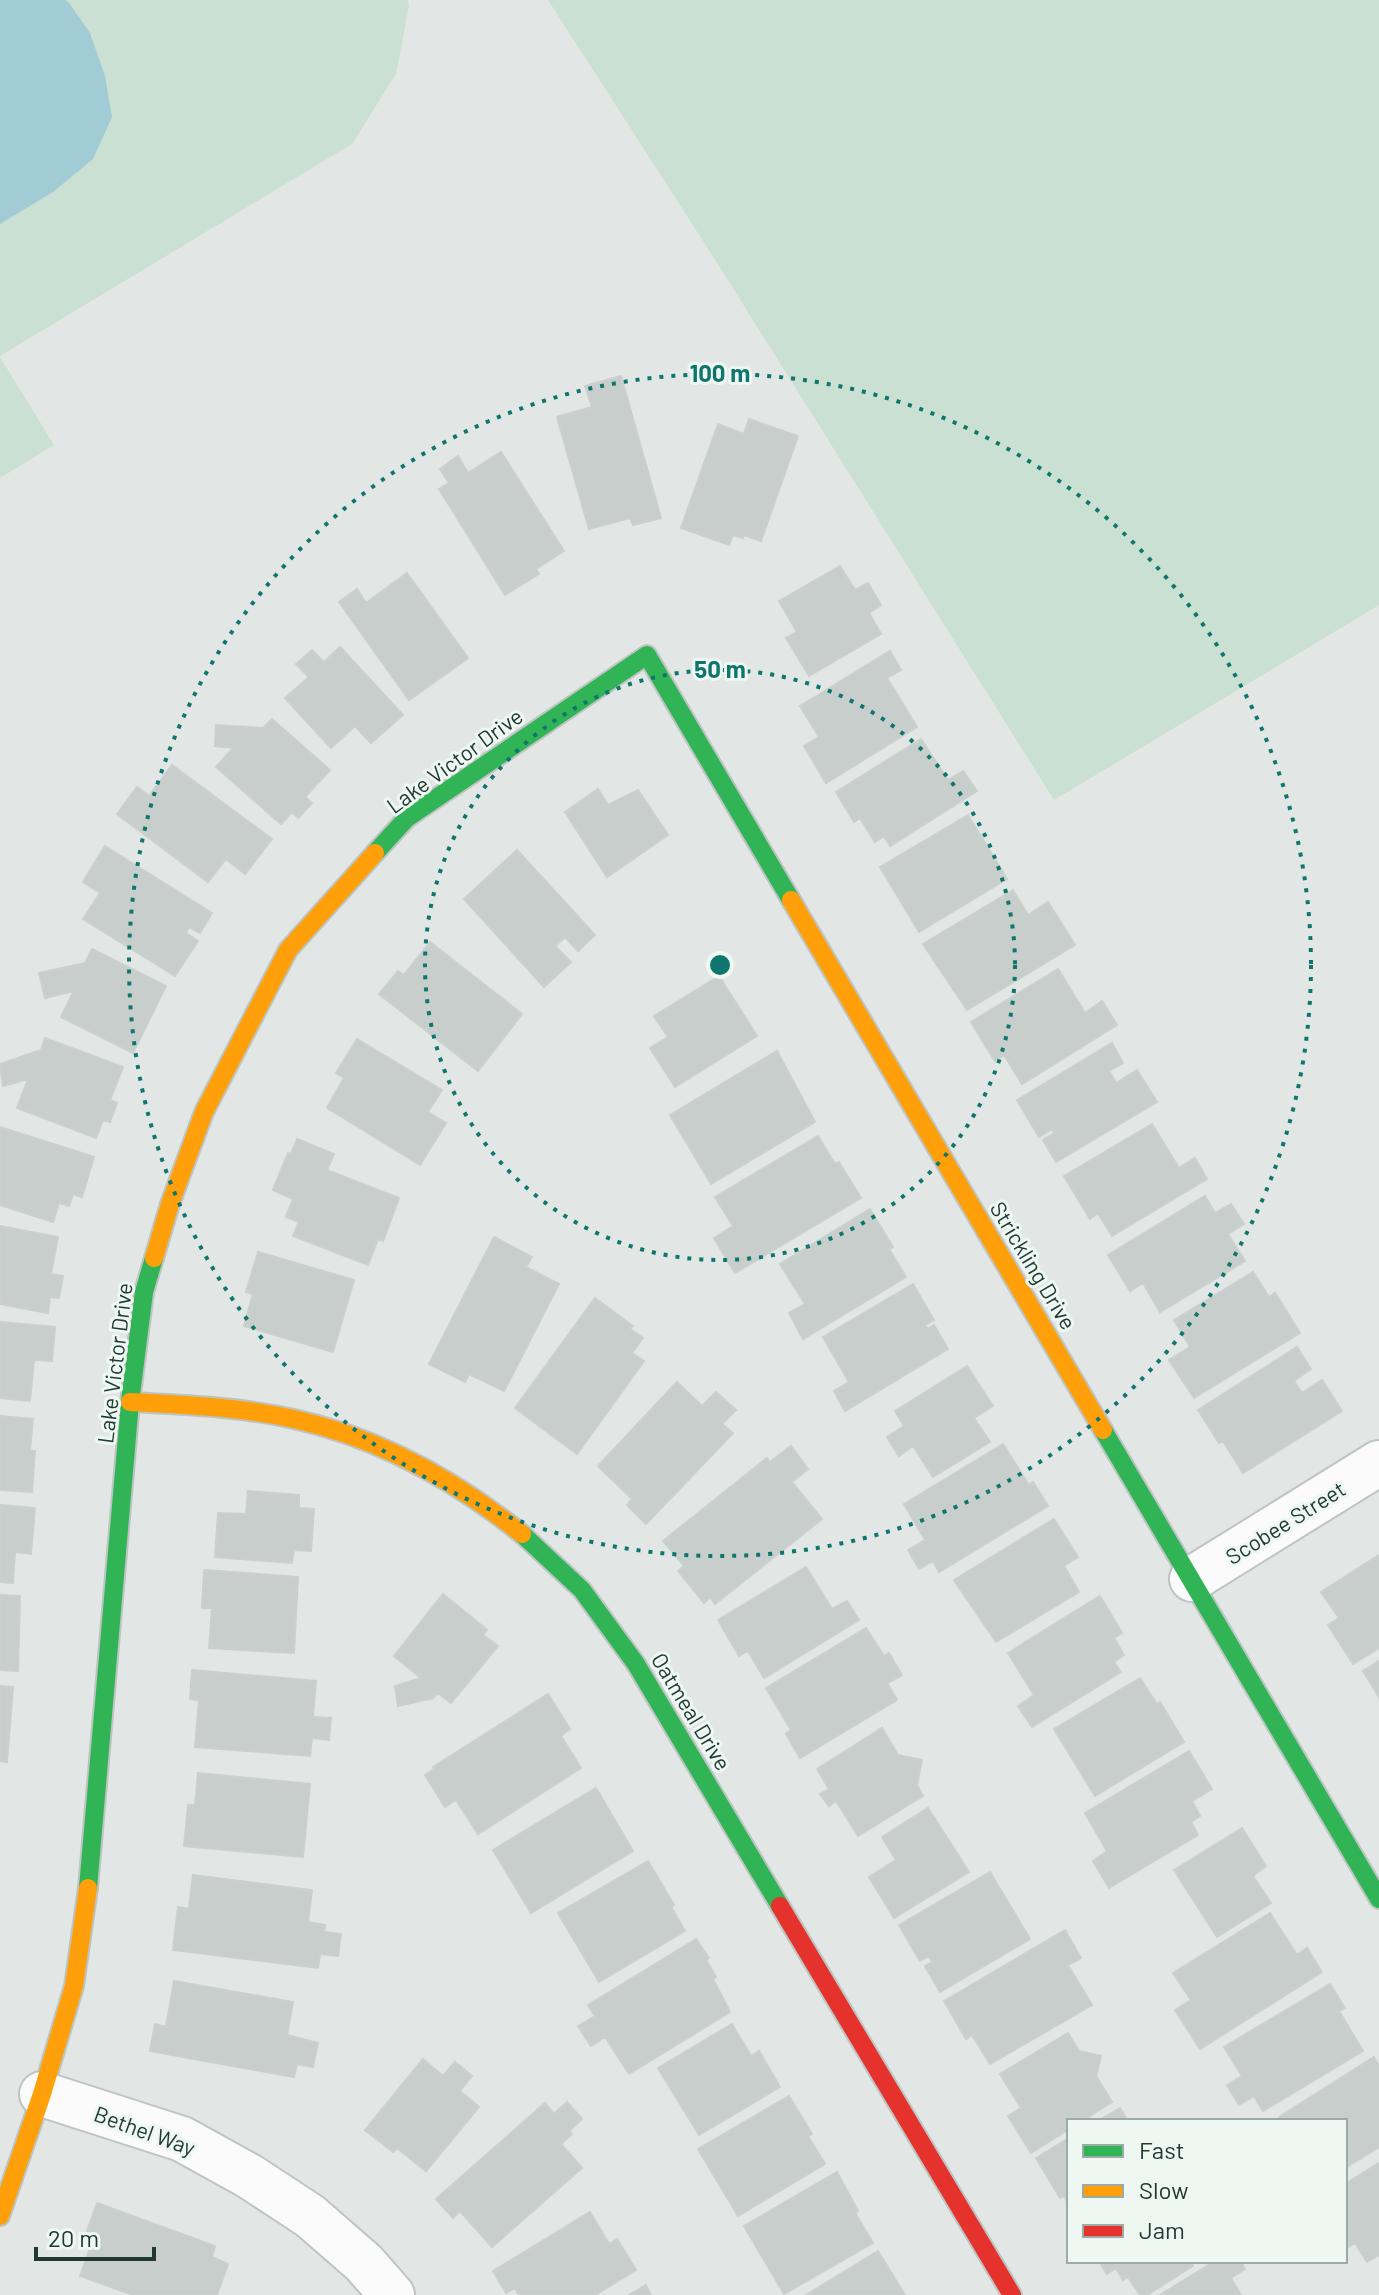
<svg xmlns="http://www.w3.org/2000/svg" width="1379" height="2295" font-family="Barlow,sans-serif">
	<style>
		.green { fill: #cae0d2 }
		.water { fill: #a2ccd5 }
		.building { fill: #c8cecc; stroke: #cad0ce; stroke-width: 2 }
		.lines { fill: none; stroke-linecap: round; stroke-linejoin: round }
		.street-casing { stroke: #bfc4c2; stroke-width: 48 }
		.fast-casing { stroke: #bdc5c2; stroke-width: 22 }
		.slow-casing { stroke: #bdc5c2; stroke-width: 22 }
		.jam-casing { stroke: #bdc5c2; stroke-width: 22 }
		.street { stroke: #fbfbfb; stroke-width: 44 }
		.fast { stroke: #30b455; stroke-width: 18 }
		.slow { stroke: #ff9f0a; stroke-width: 18 }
		.jam { stroke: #e5322d; stroke-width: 18 }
		.ring { fill: none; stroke: #0f766e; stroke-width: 4; stroke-dasharray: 4 8 }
		.labels { text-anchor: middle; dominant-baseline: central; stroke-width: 6; stroke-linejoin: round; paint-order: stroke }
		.street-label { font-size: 22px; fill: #203933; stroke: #eff7f3 }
		.centre { fill: #0f766e; stroke: #eff7f3; stroke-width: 4 }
		.ring-label { font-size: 24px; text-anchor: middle; font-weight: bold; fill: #0f766e; stroke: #eff7f3; stroke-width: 6; stroke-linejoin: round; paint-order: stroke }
	</style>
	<rect width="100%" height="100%" fill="#e2e7e5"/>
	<path class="green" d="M0,0H408L409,6L396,74L352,144L0,356Z
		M548,0H1379V605L1054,800L714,258Z
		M0,357L54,445L0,478Z"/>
	<path class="water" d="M0,0H65L69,3L90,33L105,76L112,117L93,159L53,192L0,224Z"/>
	<path class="building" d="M621,376L661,518L633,525L630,518L589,529L557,417L592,407L585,386Z
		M749,419L798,436L761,541L744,535L743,538L733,535L729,545L681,528L718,424L744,434Z
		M501,452L564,551L536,569L539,574L505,595L439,489L449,483L440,469L458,456L468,473Z
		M840,566L855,590L868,583L881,605L869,613L881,634L809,676L786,638L797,632L779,601Z
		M407,573L468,658L409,700L339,602L357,589L366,603Z
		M340,647L403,715L371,743L355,726L331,748L285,698L309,677L296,664L312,650L324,662Z
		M890,651L901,670L887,678L917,727L826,783L804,746L819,737L800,706Z
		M272,719L330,770L305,797L312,803L298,818L292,812L281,824L216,767L233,748L215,746L216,725L263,728Z
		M921,739L948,780L963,771L977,791L890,846L884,836L875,842L860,818L854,822L836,792Z
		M172,765L272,839L245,874L226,859L208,882L117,814L137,787L149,796Z
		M598,789L608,805L638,790L668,835L607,877L565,812Z
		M968,815L1007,879L919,932L880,867Z
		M105,846L212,913L200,933L189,927L186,933L198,941L175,976L83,919L100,893L83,882Z
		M517,850L595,935L578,951L565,937L555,946L571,962L544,987L464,899Z
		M1013,890L1028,915L1048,902L1075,945L967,1010L923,944Z
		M430,942L522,1014L478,1071L379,994L398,971L404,975Z
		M92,949L166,986L133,1053L61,1017L74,991L45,998L39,973L85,963Z
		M1058,969L1085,1013L1102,1001L1117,1025L1022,1084L1004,1055L995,1061L971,1022Z
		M719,976L757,1036L675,1087L650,1048L668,1037L654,1016Z
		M45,1038L123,1067L110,1100L117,1103L110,1122L103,1120L96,1138L17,1108L28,1079L3,1086L0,1064L41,1050Z
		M357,1039L442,1090L428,1112L446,1123L420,1165L327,1108L344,1078L336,1073Z
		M1112,1043L1123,1063L1109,1071L1116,1083L1137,1070L1157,1102L1056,1162L1043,1140L1054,1133L1052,1129L1039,1137L1017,1100Z
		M777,1051L815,1122L711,1184L670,1115Z
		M1152,1124L1179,1168L1195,1158L1207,1179L1112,1236L1098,1213L1090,1219L1064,1176Z
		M0,1127L94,1157L82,1197L73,1194L69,1206L59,1203L53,1222L0,1205Z
		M818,1136L835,1164L839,1162L861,1198L735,1273L714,1238L733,1226L715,1197Z
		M297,1139L334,1154L327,1170L399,1198L383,1241L378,1239L368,1265L293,1236L299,1222L286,1217L293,1199L273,1190L288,1153L291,1154Z
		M1205,1196L1215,1213L1231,1204L1244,1224L1228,1234L1245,1261L1160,1312L1143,1283L1130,1291L1108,1255Z
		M870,1209L893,1247L889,1249L906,1277L803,1339L789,1313L805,1304L780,1264Z
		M0,1226L58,1237L51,1274L63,1276L59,1298L50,1297L48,1313L0,1304Z
		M494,1237L532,1257L526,1267L559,1284L504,1391L469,1374L465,1382L429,1364Z
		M258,1252L354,1280L333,1352L244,1326L253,1294L246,1292Z
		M1253,1272L1269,1297L1275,1293L1300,1333L1194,1398L1169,1360L1190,1347L1174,1320Z
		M913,1284L934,1320L925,1325L928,1329L934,1325L948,1349L845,1411L834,1391L849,1382L823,1337Z
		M595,1298L633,1326L630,1329L643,1338L632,1353L644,1361L577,1454L515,1408Z
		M0,1322L55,1327L52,1361L34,1360L30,1401L0,1398Z
		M1297,1347L1311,1369L1294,1381L1302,1393L1322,1380L1342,1411L1243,1473L1223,1441L1219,1443L1198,1410Z
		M967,1366L993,1406L974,1418L990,1442L933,1477L913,1446L899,1456L887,1437L904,1426L895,1411Z
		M677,1382L702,1406L716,1392L736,1410L722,1424L733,1433L646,1524L627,1505L632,1499L598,1466Z
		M0,1416L33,1419L30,1451H35L32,1492L0,1490Z
		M1003,1444L1029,1485L1033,1482L1048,1506L939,1572L933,1561L919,1569L908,1550L925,1540L904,1504Z
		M791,1446L808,1469L792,1482L822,1519L715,1604L710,1597L704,1603L678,1571L684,1566L663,1541L767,1458L770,1462Z
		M248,1491L299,1495V1508L314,1509L311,1551L294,1550L292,1563L215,1557L218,1513L246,1514Z
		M0,1505L35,1508L31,1554L15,1552L13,1583L0,1582Z
		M1054,1519L1078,1557L1064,1566L1079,1592L996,1642L954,1580Z
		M1379,1555V1648L1353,1664L1328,1625L1339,1618L1321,1592Z
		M806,1567L832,1609L847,1601L859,1620L764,1678L748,1651L739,1656L718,1620Z
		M204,1570L298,1577L294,1653L209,1648L212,1608H202Z
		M443,1594L487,1630L483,1635L498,1646L451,1703L438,1693L433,1698L398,1706L395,1686L421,1678L394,1656Z
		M0,1595L20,1596L18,1671L0,1670Z
		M1100,1596L1122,1633L1114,1638L1124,1655L1114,1662L1121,1672L1032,1727L1018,1706L1034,1695L1008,1653Z
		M866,1628L884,1656L889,1653L902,1675L887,1683L897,1700L800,1758L786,1734L791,1730L766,1688Z
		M1379,1661V1697L1363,1671Z
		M192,1670L316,1681L313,1717L331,1718L329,1740L312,1738L310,1756L195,1747L199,1700L190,1699Z
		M1140,1678L1157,1704L1160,1702L1184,1742L1095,1796L1054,1729Z
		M0,1686L13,1687L7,1762L0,1761Z
		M548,1694L570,1729L561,1736L581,1768L478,1834L456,1800L445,1807L425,1775L434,1769L433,1767Z
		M882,1728L898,1755L922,1760L917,1785L923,1796L858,1836L836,1801L829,1806L820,1794L829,1789L817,1769Z
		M1189,1751L1212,1789L1192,1801L1200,1816L1191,1822L1198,1835L1109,1888L1093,1861L1107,1851L1085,1813Z
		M198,1773L310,1784L303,1857L184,1846L188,1805H195Z
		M596,1788L633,1851L531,1913L493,1850Z
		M928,1808L969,1872L894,1918L869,1877L896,1860L882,1837Z
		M1242,1828L1266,1866L1253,1876L1271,1903L1217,1937L1174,1870Z
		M648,1861L674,1905L671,1907L685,1931L599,1982L558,1913Z
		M990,1872L1030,1939L940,1992L925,1966L932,1962L929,1956L920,1961L899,1925Z
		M193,1875L312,1890L308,1922L325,1925L324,1932L341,1934L338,1956L320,1954L318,1968L173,1950L178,1907L189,1909Z
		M1270,1913L1297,1955L1307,1948L1322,1972L1200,2049L1175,2010L1191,2000L1173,1973Z
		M1065,1930L1081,1958L1068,1965L1092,2005L990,2064L972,2035L966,2039L944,2001Z
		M696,1939L709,1958L706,1960L716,1977L713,1979L730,2012L629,2074L605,2037L591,2046L578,2026L595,2016L588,2005Z
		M174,1981L293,2002L287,2035L318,2043L313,2067L297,2064L294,2077L150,2051L155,2024L166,2027Z
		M1330,1984L1345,2008L1339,2011L1363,2051L1263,2111L1254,2096L1239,2105L1227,2085L1242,2076L1224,2047Z
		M732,2024L751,2056L759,2051L780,2087L699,2135L658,2068Z
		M1068,2033L1079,2051L1101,2056L1096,2076L1112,2102L1082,2121H1069V2129L1031,2153L1008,2116L1021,2108L1000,2074Z
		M1374,2057L1379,2066V2147L1345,2168V2121H1281L1279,2117Z
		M423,2059L443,2076L455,2062L472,2076L460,2091L479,2107L426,2171L397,2148L393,2152L365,2130Z
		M789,2096L812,2134L808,2136L825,2164L738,2216L698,2149Z
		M567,2102L582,2119L569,2131L572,2134L561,2144L582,2168L492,2247L460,2211L453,2218L436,2199L545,2103L554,2114Z
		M1120,2108L1128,2121H1098Z
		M1069,2138V2205L1064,2196L1060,2198L1036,2158Z
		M1379,2163V2255L1367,2262L1355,2243L1345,2249V2184Z
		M837,2172L858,2211L855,2213L873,2243L784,2294L744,2226Z
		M97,2203L215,2246L212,2257L228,2264L217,2295H133L80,2276L95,2234L87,2231Z
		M590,2212L609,2244L617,2239L636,2270L595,2295H519L515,2288L506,2293L493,2271Z
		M878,2251L905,2295H806Z
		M1099,2261H1190L1193,2266L1147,2295H1140L1128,2277L1123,2280L1116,2268L1107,2274Z
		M1215,2261H1240L1245,2269L1231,2278L1241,2295H1160Z
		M646,2285L651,2295H629Z"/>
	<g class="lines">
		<defs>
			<path id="street" d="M1192,1579L1379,1463
				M42,2094L182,2139L249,2176L310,2216L364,2263L392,2295"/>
			<path id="fast" d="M375,853L407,818L647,655L791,900
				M1103,1430L1379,1899
				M522,1534L582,1590L636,1664L780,1906
				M88,1888L130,1402L144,1292L154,1258"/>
			<path id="slow" d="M791,900L1103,1430
				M154,1258L170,1204L204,1112L288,950L375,853
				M130,1402C185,1405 241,1407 294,1419C379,1438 455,1480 522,1534
				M0,2216L42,2094L74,1986L88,1888"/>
			<path id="jam" d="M780,1906L1012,2295"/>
		</defs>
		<use href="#street" class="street-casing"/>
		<use href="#fast" class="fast-casing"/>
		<use href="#slow" class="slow-casing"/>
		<use href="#jam" class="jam-casing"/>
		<use href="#street" class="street"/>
		<use href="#fast" class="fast"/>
		<use href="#slow" class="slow"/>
		<use href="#jam" class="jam"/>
	</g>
	<g class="ring">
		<circle cx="720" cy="965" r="295"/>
		<circle cx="720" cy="965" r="591"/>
	</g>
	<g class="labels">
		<g class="street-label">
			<text transform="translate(454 760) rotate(-36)">Lake Victor Drive</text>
			<text transform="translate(1034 1265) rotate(59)">Strickling Drive</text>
			<text transform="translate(114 1363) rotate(-83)">Lake Victor Drive</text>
			<text transform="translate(1285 1522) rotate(-32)">Scobee Street</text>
			<text transform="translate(692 1711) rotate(59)">Oatmeal Drive</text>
			<text transform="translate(145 2130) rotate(20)">Bethel Way</text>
		</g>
	</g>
	<circle cx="720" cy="965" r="12" class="centre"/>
	<g class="ring-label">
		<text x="720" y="382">100 m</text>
		<text x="720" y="678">50 m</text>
	</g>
	<rect x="1067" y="2119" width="280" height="144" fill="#eff7f3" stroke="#9caba6" stroke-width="2"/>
	<rect x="1083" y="2145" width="40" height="12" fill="#30b455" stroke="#9caba6" stroke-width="2"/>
	<text x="1139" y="2159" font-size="24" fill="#203933">Fast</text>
	<rect x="1083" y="2185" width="40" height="12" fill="#ff9f0a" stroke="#9caba6" stroke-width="2"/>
	<text x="1139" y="2199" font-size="24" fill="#203933">Slow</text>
	<rect x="1083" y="2225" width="40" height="12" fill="#e5322d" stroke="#9caba6" stroke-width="2"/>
	<text x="1139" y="2239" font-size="24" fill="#203933">Jam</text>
	<path d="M36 2247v12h118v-12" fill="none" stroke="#203933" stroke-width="4"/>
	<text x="48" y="2247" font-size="24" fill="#203933" stroke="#eff7f3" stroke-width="6" paint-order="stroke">20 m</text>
</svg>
